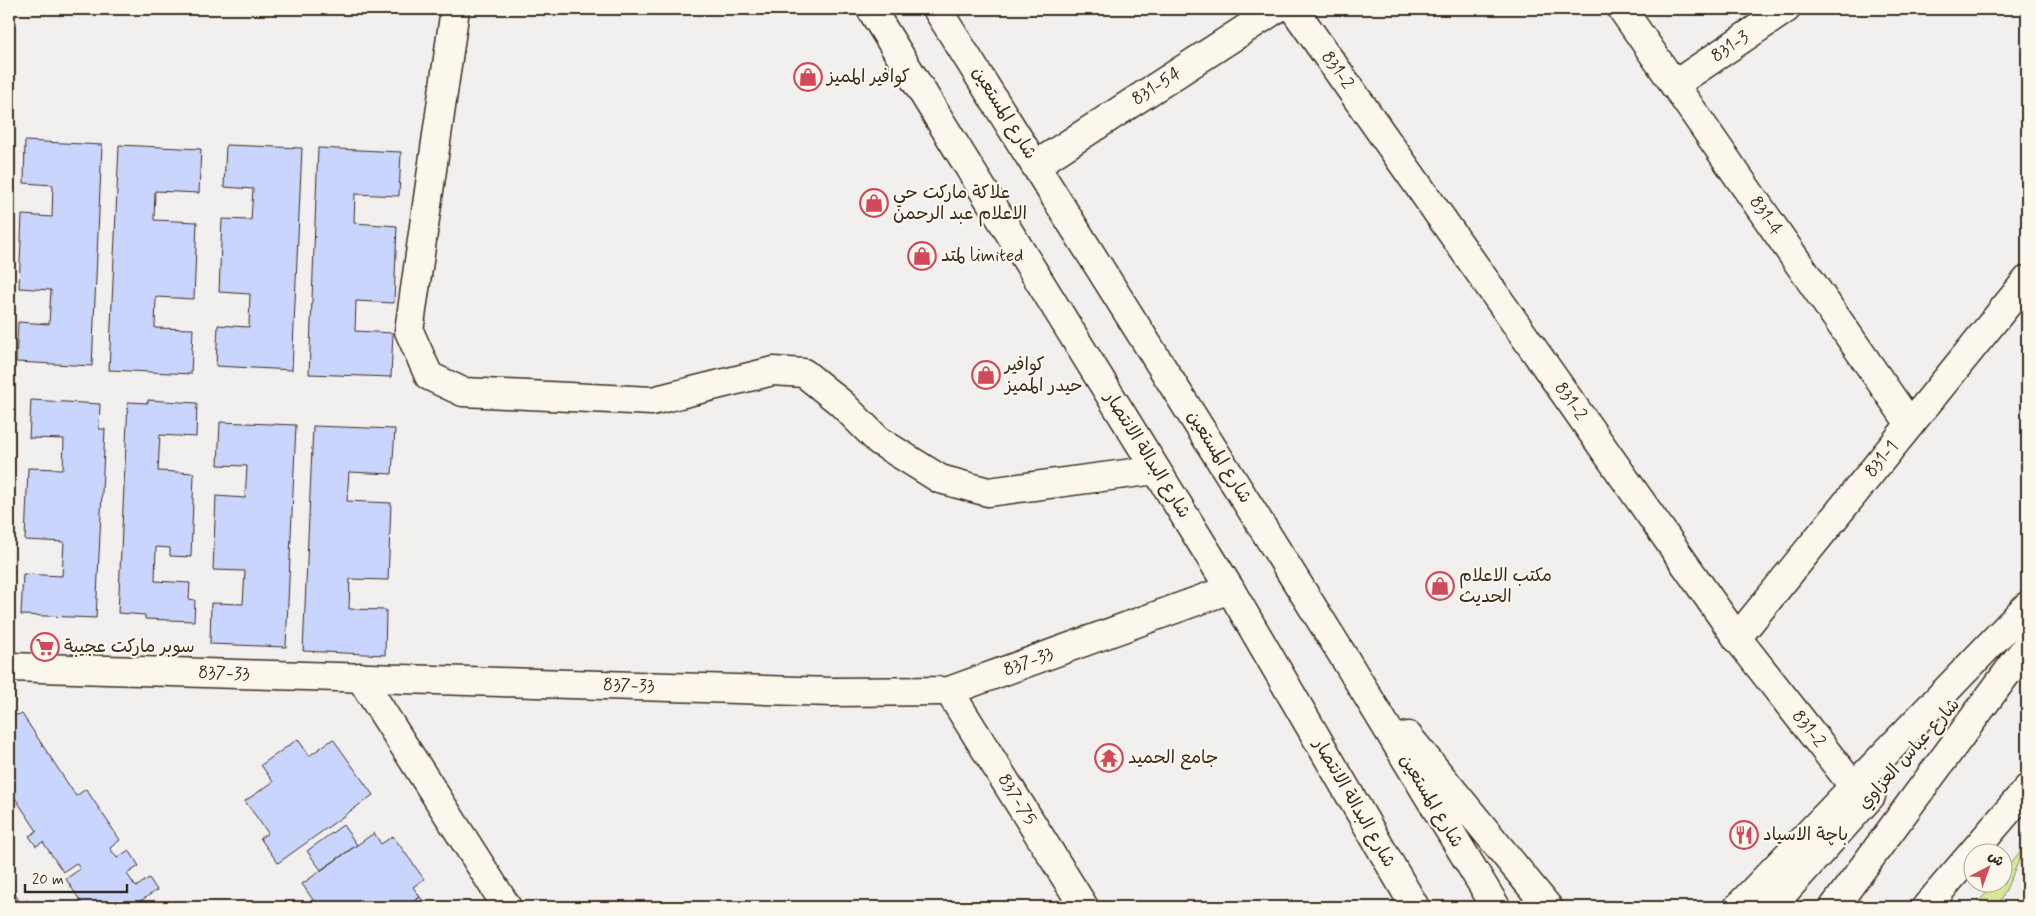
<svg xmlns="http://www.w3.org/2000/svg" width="2036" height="916" font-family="Mynerve,'Playpen Sans Arabic',sans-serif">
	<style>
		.green { fill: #d6e79a; stroke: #88885c }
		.building { fill: #c9d5fd; stroke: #3b2a1e }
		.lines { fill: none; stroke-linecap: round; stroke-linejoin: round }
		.minor-casing { stroke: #3b2a1e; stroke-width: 31 }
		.major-casing { stroke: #3b2a1e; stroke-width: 31 }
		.minor { stroke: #fbf7ec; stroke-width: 28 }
		.major { stroke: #fbf7ec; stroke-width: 28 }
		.labels { text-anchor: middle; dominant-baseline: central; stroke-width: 4.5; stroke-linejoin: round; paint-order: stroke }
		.street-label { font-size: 18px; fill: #3b2a1e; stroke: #fbf7ec }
		.poi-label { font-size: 18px; fill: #3b2a1e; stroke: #fbf7ec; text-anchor: start }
	</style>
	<rect width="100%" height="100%" fill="#f1f0ef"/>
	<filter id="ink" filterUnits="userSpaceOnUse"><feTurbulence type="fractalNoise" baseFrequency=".02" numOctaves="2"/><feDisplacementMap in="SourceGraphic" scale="10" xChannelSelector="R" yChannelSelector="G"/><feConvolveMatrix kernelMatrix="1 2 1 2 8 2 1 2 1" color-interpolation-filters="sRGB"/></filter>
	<g filter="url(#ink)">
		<path class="green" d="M2027,843L1998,907H1974L1994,884H2004V872Z"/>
		<path class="building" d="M25,141L102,145L92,366L16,362L18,322L49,324L51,290L19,288L22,215L52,217L53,185L24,183Z
			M119,145L201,149L199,193L155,191L154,220L197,222L194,299L156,297L155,328L193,329L191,374L109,370Z
			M226,145L302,148L292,370L216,366L218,325L249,327L250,294L219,292L222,219L251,220L253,189L224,187Z
			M318,148L401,152L399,196L355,194L354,223L397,226L394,303L356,301L355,331L393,333L391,377L309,374Z
			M31,400L100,404L99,429H105L96,618L21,615L23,574L62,576L64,542L25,540L28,468L63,469L64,439L29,438Z
			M148,400L197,403L196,437L160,435L158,471L194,473L191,557L170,556V548L156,547L155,581L190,583L189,599L195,600L194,621L145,619V615L118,613L128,402L148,403Z
			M220,422L296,425L286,647L210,644L211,603L243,604L245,571L213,570L216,496L245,498L247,466L218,465Z
			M313,426L395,429L392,474L349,472L347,501L391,503L388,580L350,579L349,609L386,610L385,655L303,651Z
			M22,714L76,796L86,789L120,840L110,848L117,858L129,850L139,866L127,874L136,887L149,878L157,890L131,907H84L66,879L80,869L76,863L63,872L43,842L36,846L29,836L37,831L9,789V716Z
			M298,739L309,756L333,739L373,795L278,863L260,838L268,833L245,801L273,782L261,765Z
			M343,825L357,845L321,870L307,851Z
			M374,833L381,844L393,836L424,879L413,887L420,897L406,907H318L302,884Z
			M10,886L21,904L27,900L32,907H9Z
			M420,897L428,907H406Z"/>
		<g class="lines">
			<defs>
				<g id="minor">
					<path d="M455,9L409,331L429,376L463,392L652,401L773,371L804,373L841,403L879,441L940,479L988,492L1156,470"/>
					<path id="s1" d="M1294,9L1737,638L1854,787"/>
					<path id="s2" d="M1622,9L1910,424"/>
					<path id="s3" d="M1674,85L1786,9"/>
					<path id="s4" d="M1036,165L1276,9"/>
					<path id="s5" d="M1737,638L2027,280"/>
					<path id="s6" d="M9,667L833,692L949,691L1230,589"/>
					<path d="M360,677L507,907"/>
					<path id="s7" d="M949,691L1084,907"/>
				</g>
				<path id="major" d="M871,9L1230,589L1415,907
					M937,9L1342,654L1496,907
					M1408,736L1548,907
					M1738,907L2027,606
					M1771,907L1871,796
					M1834,907L2027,646
					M1926,907L2027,789"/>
			</defs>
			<use href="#minor" class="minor-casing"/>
			<use href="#major" class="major-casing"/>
			<use href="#minor" class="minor"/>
			<use href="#major" class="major"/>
		</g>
	</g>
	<defs>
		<symbol id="shop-ring" viewBox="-11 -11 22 22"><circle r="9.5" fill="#fbf7ec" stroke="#d1495b" stroke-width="1.5"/><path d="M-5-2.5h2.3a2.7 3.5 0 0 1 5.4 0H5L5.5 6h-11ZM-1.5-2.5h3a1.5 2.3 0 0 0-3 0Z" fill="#d1495b"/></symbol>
		<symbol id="supermarket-ring" viewBox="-11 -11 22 22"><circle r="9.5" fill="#fbf7ec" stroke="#d1495b" stroke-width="1.5"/><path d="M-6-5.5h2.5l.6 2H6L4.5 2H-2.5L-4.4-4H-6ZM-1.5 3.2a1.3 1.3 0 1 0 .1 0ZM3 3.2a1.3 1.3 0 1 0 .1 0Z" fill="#d1495b"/></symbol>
		<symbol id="temple-ring" viewBox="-11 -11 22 22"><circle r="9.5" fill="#fbf7ec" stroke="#d1495b" stroke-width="1.5"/><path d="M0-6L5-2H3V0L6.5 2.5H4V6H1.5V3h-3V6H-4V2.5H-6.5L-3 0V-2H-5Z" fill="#d1495b"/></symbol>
		<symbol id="restaurant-ring" viewBox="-11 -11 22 22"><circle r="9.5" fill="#fbf7ec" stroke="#d1495b" stroke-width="1.5"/><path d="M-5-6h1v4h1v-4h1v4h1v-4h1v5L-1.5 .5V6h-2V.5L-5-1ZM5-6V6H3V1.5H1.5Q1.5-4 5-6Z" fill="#d1495b"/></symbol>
	</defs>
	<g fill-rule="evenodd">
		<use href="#shop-ring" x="792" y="61" width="32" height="32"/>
		<use href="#shop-ring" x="858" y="187" width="32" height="32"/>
		<use href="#shop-ring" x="906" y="240" width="32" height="32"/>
		<use href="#shop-ring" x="970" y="359" width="32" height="32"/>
		<use href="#shop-ring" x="1424" y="570" width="32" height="32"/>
		<use href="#supermarket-ring" x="29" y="631" width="32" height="32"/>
		<use href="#temple-ring" x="1093" y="742" width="32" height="32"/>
		<use href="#restaurant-ring" x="1728" y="819" width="32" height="32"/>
	</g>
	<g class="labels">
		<g class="street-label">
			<text stroke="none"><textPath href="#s3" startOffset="68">831-3</textPath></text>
			<text stroke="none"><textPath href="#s1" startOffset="75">831-2</textPath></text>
			<text stroke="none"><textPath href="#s4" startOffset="144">831-54</textPath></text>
			<text transform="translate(1004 113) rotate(58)">شارع المستعين</text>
			<text stroke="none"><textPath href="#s2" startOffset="252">831-4</textPath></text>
			<text stroke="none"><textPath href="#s1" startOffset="480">831-2</textPath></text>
			<text transform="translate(1147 455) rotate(58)">شارع البدالة الانتصار</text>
			<text transform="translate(1219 457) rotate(58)">شارع المستعين</text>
			<text stroke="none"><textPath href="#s5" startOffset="230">831-1</textPath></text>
			<text stroke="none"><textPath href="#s6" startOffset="1025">837-33</textPath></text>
			<text stroke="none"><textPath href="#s6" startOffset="215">837-33</textPath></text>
			<text stroke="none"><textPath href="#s6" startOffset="620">837-33</textPath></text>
			<text stroke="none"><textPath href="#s1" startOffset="885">831-2</textPath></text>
			<text transform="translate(1909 754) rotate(-48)">شارع عباس العزاوي</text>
			<text stroke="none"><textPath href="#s7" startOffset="128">837-75</textPath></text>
			<text transform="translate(1431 801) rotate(59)">شارع المستعين</text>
			<text transform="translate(1354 803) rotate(60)">شارع البدالة الانتصار</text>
		</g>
		<g class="poi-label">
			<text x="827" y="77">كوافير المميز</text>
			<text x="893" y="193">علاكة ماركت حي<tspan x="893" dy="21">الاعلام عبد الرحمن</tspan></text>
			<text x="941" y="256">لمتد limited</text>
			<text x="1005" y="365">كوافير<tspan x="1005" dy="21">حيدر المميز</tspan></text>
			<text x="1459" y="576">مكتب الاعلام<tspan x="1459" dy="21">الحديث</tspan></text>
			<text x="64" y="647">سوبر ماركت عجيبة</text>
			<text x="1128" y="758">جامع الحميد</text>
			<text x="1763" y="835">باچة الاسياد</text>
		</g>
	</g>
	<rect width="2036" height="916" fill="none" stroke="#fbf7ec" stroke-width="30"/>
	<rect x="15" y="15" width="2006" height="886" fill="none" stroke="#3b2a1e" stroke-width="2" filter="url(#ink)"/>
	<g transform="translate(1988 868) rotate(41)"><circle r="24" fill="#fbf7ec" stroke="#aea59a"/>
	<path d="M0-4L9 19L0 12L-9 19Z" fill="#d1495b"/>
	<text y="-8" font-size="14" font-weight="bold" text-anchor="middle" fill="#3b2a1e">ش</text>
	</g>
	<path d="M25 884v8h102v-8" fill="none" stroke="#3b2a1e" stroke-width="2.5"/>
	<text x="32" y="884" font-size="15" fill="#3b2a1e" stroke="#fbf7ec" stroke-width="4" paint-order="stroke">20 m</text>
</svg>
